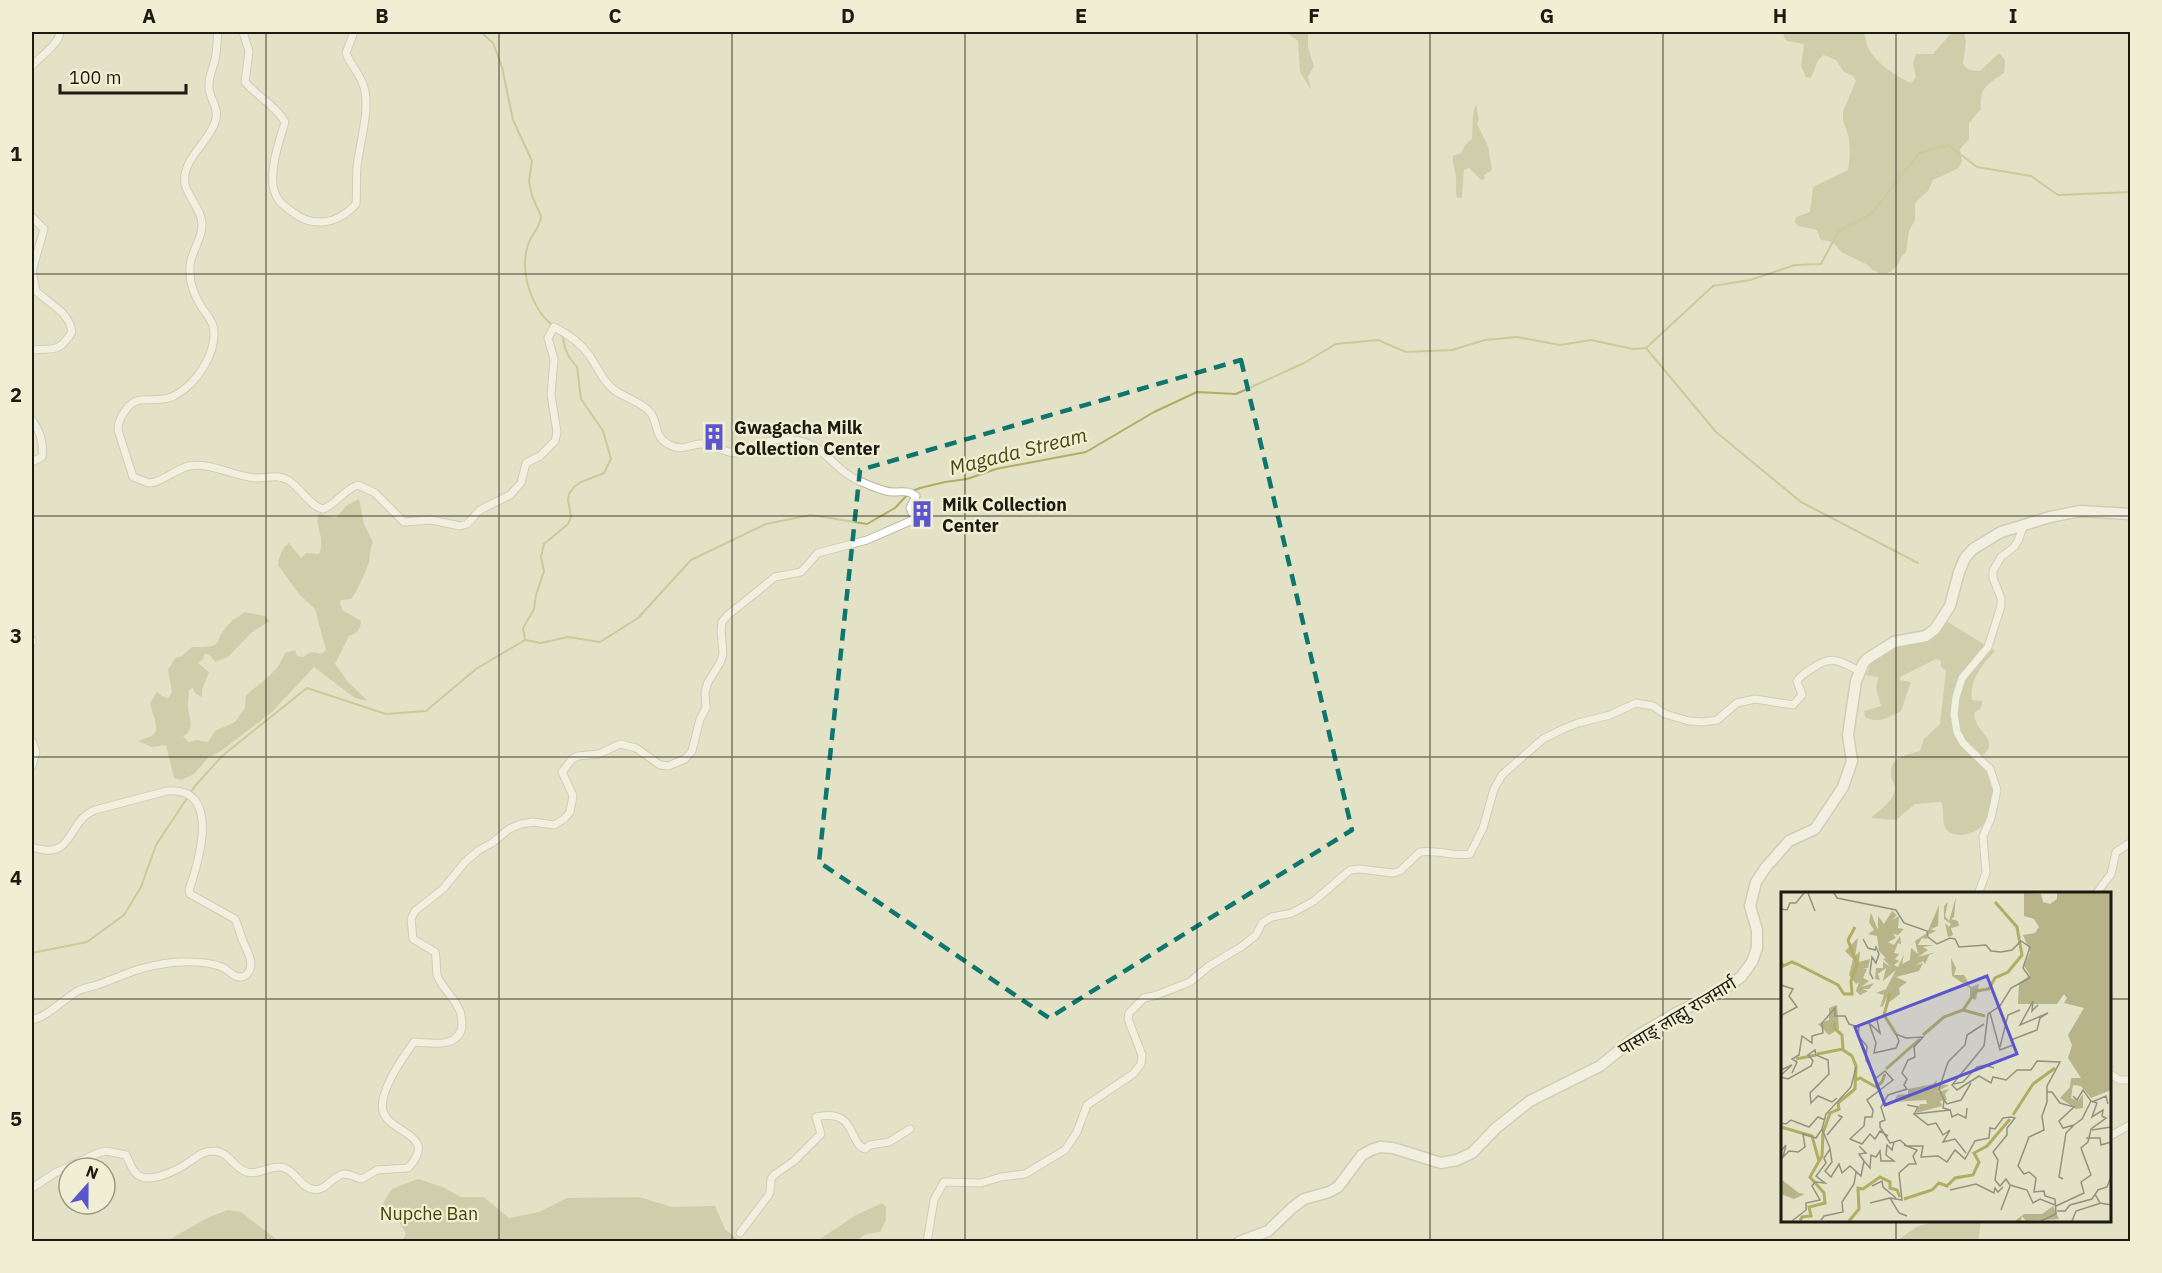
<svg xmlns="http://www.w3.org/2000/svg" width="2162" height="1273" font-family="'IBM Plex Sans','Noto Sans Devanagari',sans-serif">
	<style>
		.green { fill: #b6b488 }
		.lines { fill: none; stroke-linecap: round; stroke-linejoin: round }
		.stream { stroke: #b1ad63; stroke-width: 2 }
		.street-casing { stroke: #b6b59b; stroke-width: 9 }
		.primary-casing { stroke: #b6b59b; stroke-width: 13 }
		.street { stroke: #fff; stroke-width: 7 }
		.primary { stroke: #fff; stroke-width: 10 }
		.marked { fill: none; stroke: #0f766e; stroke-width: 4.5; stroke-dasharray: 12 8; stroke-linejoin: round }
		.grid { fill: none; stroke: #1b1b11; stroke-width: 1.5; stroke-opacity: 0.55 }
		.labels { text-anchor: middle; dominant-baseline: central; stroke-width: 4.5; stroke-linejoin: round; paint-order: stroke }
		.poi-label { font-size: 18px; font-weight: bold; fill: #1b1b11; stroke: #f0efd4; text-anchor: start }
		.street-label { font-size: 18px; fill: #1b1b11; stroke: #f0efd4 }
		.park-label { font-size: 18px; fill: #474306; stroke: #f0efd4 }
		.water-label { font-size: 20px; font-style: italic; fill: #4b480d; stroke: #f0efd4 }
		.inset-river { fill: none; stroke: #b1ad63; stroke-width: 3 }
		.inset-road { fill: none; stroke: #93927e; stroke-width: 1.5 }
		.view { fill: #5c56ce; fill-opacity: 0.15; stroke: #5c56ce; stroke-width: 3 }
		.inset-edge { fill: none; stroke: #1b1b11; stroke-width: 3 }
		.neatline { fill: none; stroke: #1b1b11; stroke-width: 2 }
		.grid-label { font-size: 20px; text-anchor: middle; font-weight: bold; fill: #1b1b11 }
	</style>
	<rect width="100%" height="100%" fill="#e3e2c7"/>
	<path class="green" d="M1286,32H1308V47L1314,66L1308,77L1311,90L1300,72L1298,41Z
		M1783,32H1862C1867,37 1865,39 1867,45C1873,61 1895,76 1911,83L1916,77L1913,64L1916,54H1933L1952,32H1964L1966,42L1963,64L1969,70L1980,71L1999,53L2005,60L2004,73C1986,85 1980,87 1981,109L1969,123V139L1960,149L1962,161L1959,168L1933,180L1928,191L1915,203V220L1909,231L1906,253L1902,255C1898,267 1889,279 1875,271C1872,270 1870,267 1868,265C1860,261 1851,257 1843,253C1839,251 1837,245 1833,243C1829,240 1825,242 1820,239L1817,230L1798,226L1795,222L1796,217L1810,212L1813,187L1848,170L1850,154L1849,138L1843,120V111L1856,81L1853,76L1844,72L1836,60L1824,55C1814,60 1817,71 1810,78L1806,77L1801,66L1804,44L1787,41L1784,37Z
		M1476,104L1479,119L1477,124L1488,146L1492,170L1484,175L1485,179L1481,180L1469,168L1464,170L1462,198H1457C1455,190 1457,185 1456,177C1455,169 1452,164 1453,156L1461,153L1465,145L1472,139C1473,126 1471,116 1476,104Z
		M359,499L364,524L373,542C370,549 370,555 369,562C367,569 356,594 351,599L341,600L340,603L342,610L361,621C360,631 357,633 349,636L335,664L349,683L368,701L355,698L314,667L272,712L221,751L208,758L194,774L181,780L174,778L166,745L152,747L138,741L152,736L156,731C157,722 152,713 150,703L157,692L162,696L168,698L172,692L168,670L175,658L182,656L192,647C228,647 210,644 229,624C233,619 240,616 245,612L265,616L270,621L252,632L228,657L215,662L211,656L205,653L203,659L198,663L209,672L202,690V697L196,694L192,688L189,690C189,695 188,700 188,705C188,718 197,727 183,737L189,742L197,740L208,742L215,731L235,722L245,708L246,695C261,682 278,673 285,653L295,650L297,656L303,657C309,652 313,651 321,654L326,650L315,609L299,594L278,565C279,556 282,548 289,543L301,558L306,553L319,554C326,538 315,529 318,514L336,518L346,506Z
		M1946,621L1995,651C1983,664 1969,680 1972,700L1982,701L1981,708L1974,713C1975,735 2005,740 1978,759C1982,768 1992,778 1993,788C1994,799 1991,816 1984,824C1976,834 1955,840 1946,829C1941,822 1945,810 1941,802L1915,804L1896,820L1871,818C1879,810 1894,801 1895,789C1895,783 1890,777 1891,771C1892,756 1910,754 1920,751L1924,739L1940,724L1946,670L1941,667V661L1936,659L1900,677V680L1911,682L1901,711C1888,718 1878,724 1865,717L1864,711L1881,706L1876,688L1878,677L1866,675L1872,661L1879,655Z
		M418,1179L443,1187L461,1197H484L509,1218L539,1212L567,1198L639,1197L672,1207L715,1206L725,1229L739,1241H402L406,1234L398,1220L382,1205L392,1189Z
		M882,1203L886,1207V1220L880,1232L866,1234L856,1241H811L820,1239L856,1215Z
		M228,1210L241,1212L279,1241H167L207,1218Z
		M1939,1221H1981L1978,1241H1896L1918,1226Z"/>
	<g class="lines">
		<path class="stream" d="M481,32L493,43L502,67L513,120L532,161L529,181L532,196L541,216C540,229 531,234 528,245C520,268 529,298 543,316C546,320 550,322 553,326
			M1646,348L1716,432L1801,502L1918,563
			M525,640L523,628L534,609L536,595L544,571L541,557L544,544L568,524L571,517L568,500L569,494L574,487L581,482L604,473L611,459L603,431L581,399L577,367L569,357L565,348L563,337L559,333
			M32,953L87,942L124,915L141,887L156,845L195,786L222,756L307,688L386,714L426,711L476,669L525,640L541,643L568,637L600,642L638,618L691,560L766,524L811,515L867,524L895,508L910,492L920,488L945,482L967,479L996,469L1086,452L1154,412L1197,392L1236,394L1304,363L1336,344L1378,340L1406,352L1452,350L1485,340L1517,337L1560,345L1591,340L1633,349L1646,348L1713,286L1750,280L1795,265L1821,264L1838,232L1872,213L1919,153L1948,145L1977,167L2031,176L2058,195L2130,192"/>
		<defs>
			<path id="street" d="M243,32L249,51L245,82C258,97 275,105 285,122C279,142 269,170 274,190C277,201 283,205 291,211C313,229 338,224 356,204C357,191 356,178 357,166C360,142 369,114 365,91C362,75 351,67 346,53L354,32
				M32,66C40,56 59,45 60,32
				M32,217L44,229L32,271L36,291C50,304 69,312 72,332C57,355 54,347 32,350
				M32,420C40,431 44,443 42,457L32,462
				M32,640V642
				M32,741L36,752L32,766
				M32,847C75,862 66,821 95,810L167,791C222,786 199,861 189,890L190,894L235,919C238,925 239,930 241,936C244,947 258,964 246,975C237,982 229,970 222,967C204,960 176,961 157,965C137,968 119,977 100,984C93,987 85,987 78,991C62,1000 49,1016 32,1020
				M1978,894L1986,873L1983,836L1991,818L1997,790L1990,769L1963,743L1957,732L1954,714L1956,697L1962,678L1988,647L2001,606V598L1993,578V571L2001,557L2014,547L2018,541L2024,524
				M2096,894L2111,874L2116,852L2130,843
				M2110,1074L2120,1080H2130
				M2110,1136L2130,1125
				M32,1188L55,1173L98,1153L106,1151L126,1155C130,1162 131,1170 138,1175C150,1184 178,1170 189,1162C197,1157 202,1151 213,1151C230,1151 232,1168 247,1172C260,1176 273,1162 287,1169C296,1174 302,1187 312,1189C326,1193 332,1175 344,1174C350,1174 357,1178 362,1179L377,1170L408,1168C440,1134 389,1134 383,1111C378,1092 403,1057 414,1042C430,1043 459,1049 462,1026C462,1020 461,1012 458,1007C453,996 441,987 437,975C436,969 437,960 435,952L413,939L411,919L415,911L443,889L465,862L479,850L492,843L509,829L521,824L533,822L554,825L564,819L570,812L573,796L562,772L572,759L578,756L599,754L620,744L636,748L660,765L668,766L685,759L692,751L700,719L706,708L705,692L708,682L720,663L723,654L721,630L722,622L728,615L775,577L801,572L818,553L867,540L915,519L910,508L916,496C907,490 904,492 895,492C886,493 872,486 864,483C827,469 828,439 782,439C766,439 753,451 738,453C726,454 715,445 703,444C689,443 684,453 668,444C653,437 659,419 648,410C639,401 621,396 613,389C602,380 597,366 589,355C580,342 568,334 554,327L548,338L554,359L551,395L557,432L555,441L540,456L526,463L521,483L510,495L480,510L467,524L460,526L431,520L404,522L375,493L358,485C344,489 337,504 323,509C311,507 301,488 288,480C277,474 269,478 257,478C235,477 211,462 189,466C177,469 167,478 155,482L149,483L133,477L118,430C118,419 128,401 141,400C152,399 162,401 172,397C191,388 206,368 212,348C219,321 207,319 197,299C193,291 190,281 190,273C188,254 202,242 202,225C203,212 188,197 185,184C181,158 211,142 216,119C219,106 208,98 209,85C209,73 215,65 216,54C217,47 217,39 218,32
				M740,1233L768,1196L770,1192L771,1179L774,1175L794,1161L821,1134L816,1117C857,1108 848,1143 865,1149L870,1145L889,1142L910,1129
				M927,1242L934,1200L944,1182L981,1183L1001,1177L1025,1174L1065,1150L1077,1132L1087,1105L1133,1074L1141,1064L1142,1055L1128,1019L1129,1013L1144,998L1154,996L1190,982L1209,966L1241,947L1256,935L1262,923L1272,917L1292,913L1314,901L1350,870L1359,869L1393,873L1400,871L1420,852C1437,849 1453,857 1470,854L1483,828L1494,789L1502,775L1543,739L1563,729L1578,723L1610,715L1636,703L1653,706L1665,714L1689,721L1703,722L1717,720L1737,703L1755,699L1793,705L1802,695L1797,681C1801,675 1806,673 1811,669C1833,654 1838,661 1860,671"/>
			<path id="primary" d="M1239,1242L1268,1231L1292,1208L1304,1199L1329,1192L1338,1187L1362,1155L1371,1150L1380,1147L1393,1148L1441,1163L1457,1160L1472,1153L1496,1128L1530,1101L1600,1066L1637,1036L1676,1013L1717,994L1741,977L1752,962L1757,948V930L1750,906L1756,882L1766,867L1789,841L1815,829L1843,787L1852,761L1848,735L1856,681L1863,664L1867,659L1894,642L1926,636L1935,629L1950,606L1959,572L1965,558L1973,549L2001,532L2050,517L2080,511L2130,514"/>
		</defs>
		<use href="#street" class="street-casing"/>
		<use href="#primary" class="primary-casing"/>
		<use href="#street" class="street"/>
		<use href="#primary" class="primary"/>
	</g>
	<path d="M0 0H2162V1273H0ZM1241,360L1352,830L1049,1018L819,862L860,470Z" fill="#e3e2c7" fill-opacity=".55" fill-rule="evenodd"/>
	<path class="marked" d="M1241,360L1352,830L1049,1018L819,862L860,470Z"/>
	<path class="grid" d="M266,32V1242M499,32V1242M732,32V1242M965,32V1242M1197,32V1242M1430,32V1242M1663,32V1242M1896,32V894M32,274H2130M32,516H2130M32,757H2130M32,999H1782M2110,999H2130M1896,1220V1242"/>
	<defs>
		<symbol id="building-bare" viewBox="-9 -9 18 18"><path d="M-4-6H4V6H1V3H-1V6H-4ZM-2.5-4.3h1.7v1.8h-1.7ZM.8-4.3h1.7v1.8H.8ZM-2.5-1h1.7V.8h-1.7ZM.8-1h1.7V.8H.8Z" fill="#5c56ce" stroke="#f0efd4" stroke-width="2.5" paint-order="stroke"/></symbol>
	</defs>
	<g fill-rule="evenodd">
		<use href="#building-bare" x="695" y="418" width="38" height="38"/>
		<use href="#building-bare" x="903" y="495" width="38" height="38"/>
	</g>
	<g class="labels">
		<g class="poi-label">
			<text x="734" y="427">Gwagacha Milk<tspan x="734" dy="21">Collection Center</tspan></text>
			<text x="942" y="504">Milk Collection<tspan x="942" dy="21">Center</tspan></text>
		</g>
		<g class="street-label">
			<text transform="translate(1677 1016) rotate(-31)">पासाङ् लाह्मु राजमार्ग</text>
		</g>
		<g class="park-label">
			<text x="429" y="1213">Nupche Ban</text>
		</g>
		<g class="water-label">
			<text transform="translate(1018 451) rotate(-14)">Magada Stream</text>
		</g>
	</g>
	<g transform="translate(1781 892)">
		<rect width="330" height="330" fill="#e3e2c7"/>
		<path d="M243,1L260,2L262,10L269,12L276,7V1H330V198L310,206L300,194L292,193L290,206L297,209L302,202V216L295,217L279,206L289,195L290,186H300L287,166L291,153L287,143L303,116L283,111L286,106L283,102L276,112H237L238,91L249,83L243,74L249,60L242,43L254,41L258,35L253,27L243,24ZM175,5L173,25L170,27L177,29L178,34L170,36L172,43L167,45L164,31L168,35L170,32L163,27V14L167,10L164,24L168,29ZM158,13L157,34L150,37L155,39L146,43V47L141,46L137,53H153L142,55L147,58L137,65L155,60L148,63L144,72L142,69L135,73L142,71L138,79L115,85L126,90L118,96L119,102L106,112V105L102,114L99,115L103,103L95,101L105,97L115,78L102,89L105,76L97,82L99,88L94,87L95,76H102V70L110,75L102,67L105,66L98,59L96,44L87,42L93,38L88,30L90,21L97,38V24L103,32L111,19L116,23L111,28L118,24L117,36L123,37L117,43L112,42L115,46L107,50L113,53L119,44L120,52L117,51L113,61L118,62L114,67L118,69L113,73L117,75L123,62L121,72L129,68L130,56L137,62L134,49L146,41ZM77,46L74,64L79,59L78,70L89,67L87,76H82L86,77L82,86L88,89L80,95L93,91L88,97H81L87,99L79,103L75,99L78,90L75,92L68,83L72,67L64,59ZM170,66L175,76L173,83H183L190,95L198,92L195,108L189,106V96L171,84ZM56,113L58,137L48,143L37,132L48,128V116ZM156,188L155,192L168,193L156,200L168,197L164,202L166,208L159,209L161,214L135,221L139,212H146L145,208L113,210L116,203L127,202V197L152,192ZM0,287L18,301L24,302L13,307L0,302ZM272,314L278,327L245,329L241,324L240,329H234L243,322H261Z" fill="#b6b488"/>
		<path class="inset-river" d="M0,70L2,74L11,70L16,72L57,93L63,102H71L70,89L76,72L67,48L74,35M109,101L103,123L115,142M182,118L204,124M142,143L163,125L182,118L195,99L208,97L214,86L227,80L241,63L236,35L214,10M36,162L62,157M15,167L35,163M105,177L139,147M73,189L79,186L95,195L101,190L104,182M232,223L252,192L274,176M0,235L31,244L38,269M123,307L151,298L158,291L166,294L174,286L192,283L198,270L193,261L206,254L229,227M19,329L21,325L30,324L28,315L44,311L43,301L29,285L41,264L42,241L49,221L58,217L57,211L74,197L75,174L71,164L62,158L61,143L53,136L54,130M68,329L78,317L77,296L82,297L99,285L109,290V296L116,298L119,305"/>
		<path class="inset-road" d="M27,1L34,19M53,1L56,6L115,18L123,31L146,39L147,45L156,52L169,46L174,47L178,55L205,53L210,59L220,60L231,58L240,49L249,55L242,76L249,86L230,96L219,114L207,122L203,154L171,193L176,198L198,184L210,191L212,185L225,188L236,178H250L256,169L279,170L266,194V210L261,224L263,238L248,245L237,274L243,282L248,280L255,286L253,300L263,299L264,304L274,307L275,322L260,329M0,17L6,18L9,11H15L23,1M82,47L87,56L94,58L95,55L98,62L95,71L91,65L89,81L92,87M0,93L12,97L8,104L16,115L1,123L0,130M209,121L219,158L232,153L230,148L256,138L259,126L267,121L239,133L252,109L251,119L257,113M96,128L99,141L88,131L95,151L93,161L115,156L118,149L115,142L125,146L142,145L133,155L134,165L127,168L121,181L126,187L123,193L126,197L107,203L100,215L104,228L99,230V235L109,251L113,250M219,155L227,123L239,118M0,178L11,173L0,183M11,181L16,170L11,167L18,163L21,144L31,151V144L42,141L41,131L54,116V124H64L68,132L78,135L77,144L86,154L85,168L95,186L104,179L112,188L86,208L92,218L91,225H84L83,234L69,247L81,252L89,242L94,247L99,239L107,244M0,185L7,187L30,174L32,169L27,163L34,158L35,163L47,168L48,182L29,201L30,211L37,204L51,210L56,206M173,192L182,190L196,175L205,173L213,176M266,200H271L279,211L293,215L278,229L282,236L293,233L285,241L278,285L282,287M292,204L296,208L302,198L310,209L301,227L293,233M163,208L158,197L167,170L184,153L186,143L203,132M311,210L325,204L327,212M126,213L137,215L133,222M169,217L171,225L177,222L185,226L186,216M0,231L5,232L10,228L28,235L37,225L44,228M41,237L45,222L70,195L75,175M311,238L330,235M46,243L61,225L57,223M305,246H319L320,253L330,250M123,253L136,258L132,264L135,272H128L118,281L121,308L109,306L118,321L126,324M78,254L85,261L78,262L83,269M0,259L5,253L2,265L8,259L17,260L24,255L22,242L35,246L41,237L49,256M185,261L174,247L162,250L169,238L162,243L155,231L147,233L133,222L169,218L162,216L163,208L166,212L180,208L190,191M91,294L101,289L102,295L115,306M169,298L195,292L213,301L214,296L217,300L222,295M314,302L319,311L330,313M89,311L109,306M275,314L303,301L300,290L310,283L300,256L307,250L310,237L325,226L321,224L322,218L311,225L316,211L310,209M220,318L229,294M276,319H284L289,313L311,307L317,298L326,295L330,285M40,328L43,324L62,320L61,310L73,292L75,280M11,329L25,318V311L39,308L31,294L34,290L44,291L35,284L45,271L43,266L49,257L51,270L44,279L50,285L58,272L61,281L69,274L80,284L83,269L89,276L90,263L95,265L99,259L100,269H113L105,263L106,253L111,258L113,250L119,248L126,254H142L140,265L157,264L166,270L174,258L184,267L194,249L208,246L209,236L214,237L222,226L230,225L234,226L226,236V243L212,260L217,268L214,288L219,294L225,287L229,293L246,298L252,311L259,307L274,313M291,329L295,319L320,311"/>
		<path class="view" d="M206,84L236,162L104,213L74,135Z"/>
		<rect width="330" height="330" class="inset-edge"/>
	</g>
	<rect width="2162" height="1273" fill="none" stroke="#f0efd4" stroke-width="66"/>
	<g transform="translate(87 1186) rotate(21)"><circle r="28" fill="#f0efd4" stroke="#9b9a86" stroke-width="1.5"/>
	<path d="M0-4.5L10 22L0 15L-10 22Z" fill="#5c56ce"/>
	<text y="-9" font-size="16" font-weight="bold" text-anchor="middle" fill="#1b1b11">N</text>
	</g>
	<path d="M60 84v9h126v-9" fill="none" stroke="#1b1b11" stroke-width="3"/>
	<text x="69" y="84" font-size="18" fill="#1b1b11" stroke="#f0efd4" stroke-width="4.5" paint-order="stroke">100 m</text>
	<rect x="33" y="33" width="2096" height="1207" class="neatline"/>
	<g class="grid-label">
		<text x="149" y="23">A</text>
		<text x="382" y="23">B</text>
		<text x="615" y="23">C</text>
		<text x="848" y="23">D</text>
		<text x="1081" y="23">E</text>
		<text x="1314" y="23">F</text>
		<text x="1547" y="23">G</text>
		<text x="1780" y="23">H</text>
		<text x="2013" y="23">I</text>
		<text x="16" y="161">1</text>
		<text x="16" y="402">2</text>
		<text x="16" y="643">3</text>
		<text x="16" y="885">4</text>
		<text x="16" y="1126">5</text>
	</g>
</svg>
